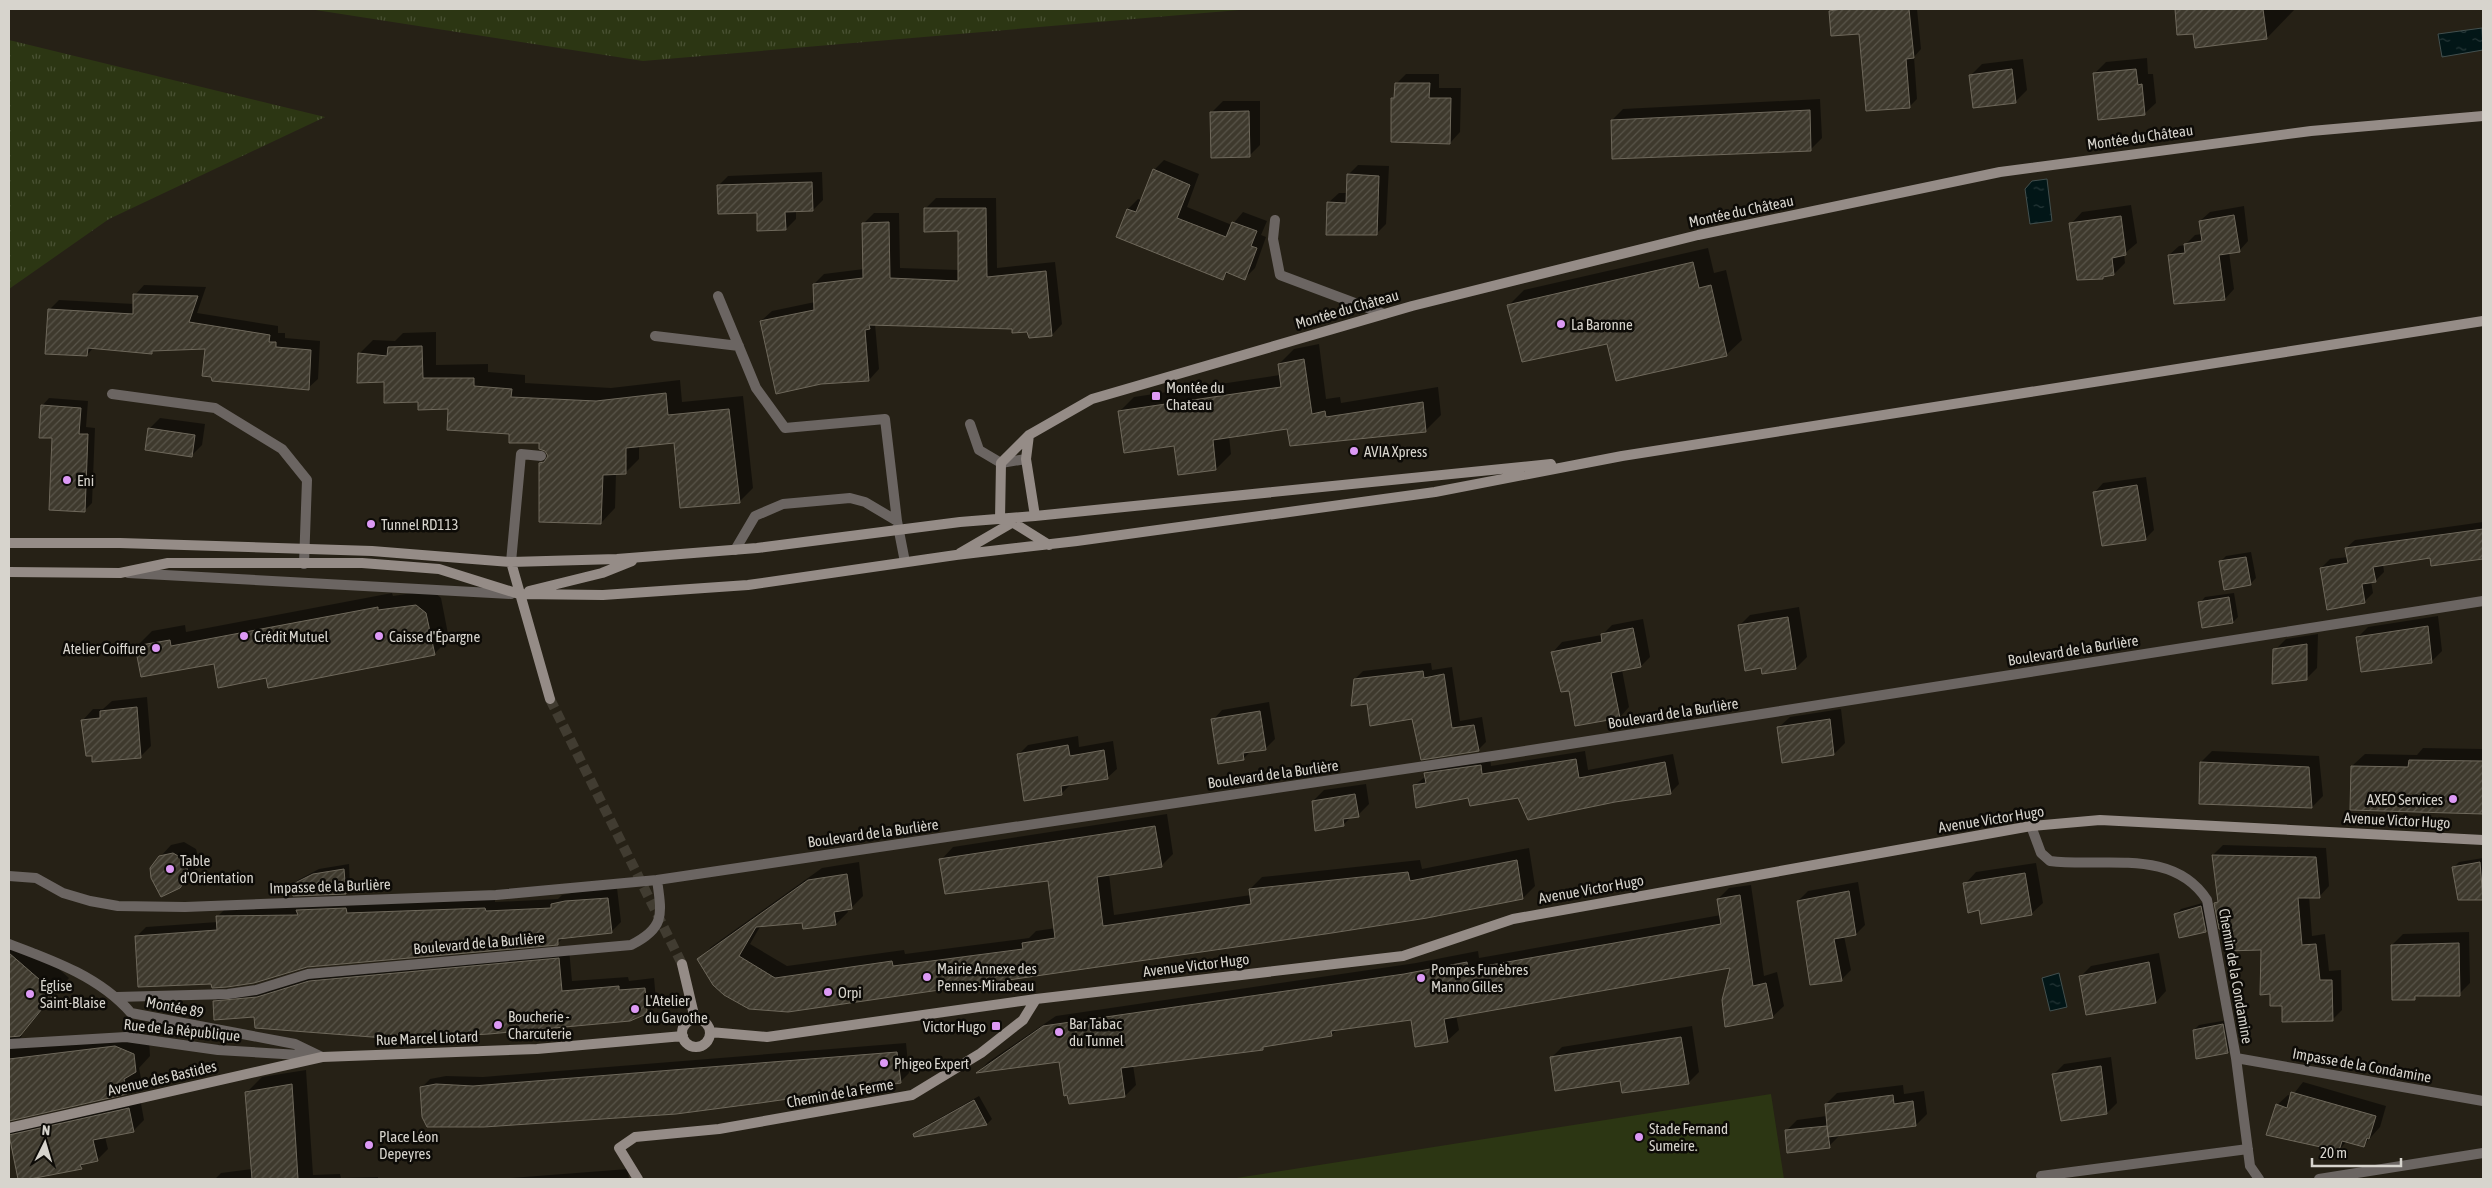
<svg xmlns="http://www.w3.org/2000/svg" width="2492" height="1188" font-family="'Asap Condensed',sans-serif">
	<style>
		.grass { fill: url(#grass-tufts) }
		.park { fill: #2c3613 }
		.water { fill: url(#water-ripples); stroke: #424f4e }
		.shadow { fill: #0007 }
		.building { fill: url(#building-hatch); stroke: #6e685b }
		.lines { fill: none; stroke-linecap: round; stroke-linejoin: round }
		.secondary-tunnel { stroke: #413c31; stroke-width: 10; stroke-dasharray: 10 5; stroke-linecap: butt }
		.lane { stroke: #6b6562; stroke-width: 10 }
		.street { stroke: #6b6562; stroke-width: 10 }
		.secondary { stroke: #958c87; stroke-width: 10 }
		.poi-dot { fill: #dc99f5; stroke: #0d0b07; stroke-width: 2 }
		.labels { text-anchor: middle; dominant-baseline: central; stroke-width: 5; stroke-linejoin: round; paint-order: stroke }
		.street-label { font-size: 15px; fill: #d7d4cd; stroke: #0d0b07 }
		.poi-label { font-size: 15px; fill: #d7d4cd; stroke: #0d0b07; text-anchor: start }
	</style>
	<defs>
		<pattern id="grass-tufts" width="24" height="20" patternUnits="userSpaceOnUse" patternTransform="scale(1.25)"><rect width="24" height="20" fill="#2c3613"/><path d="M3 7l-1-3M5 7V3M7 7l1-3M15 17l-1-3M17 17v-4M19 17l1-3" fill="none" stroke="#4a5234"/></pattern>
		<pattern id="water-ripples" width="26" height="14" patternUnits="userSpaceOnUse" patternTransform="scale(1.25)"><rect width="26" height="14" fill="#021617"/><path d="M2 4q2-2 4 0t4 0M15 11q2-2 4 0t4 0" fill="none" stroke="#263738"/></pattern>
		<pattern id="building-hatch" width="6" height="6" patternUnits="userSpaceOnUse" patternTransform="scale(1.25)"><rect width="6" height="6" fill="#3e392d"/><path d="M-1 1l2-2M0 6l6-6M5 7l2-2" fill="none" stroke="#59554a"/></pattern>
	</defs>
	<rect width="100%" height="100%" fill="#262116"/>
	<path class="grass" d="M309,9H1251L643,61Z
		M9,40L325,117L109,219L9,289Z"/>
	<path class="park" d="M1771,1094L1784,1179H1230Z"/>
	<path class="water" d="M2482,28L2483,50L2442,57L2438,34Z
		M2047,179L2052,221L2030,224L2025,189L2032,181Z
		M2059,973L2067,1007L2050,1011L2042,978Z"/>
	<path class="shadow" d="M1833,9H1917L1921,49L1914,57L1917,99L1910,106L1860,32L1830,11Z
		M2176,9H2295L2267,38L2194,33L2178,34Z
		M2147,58L2148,74H2153L2156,103L2144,114L2095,73L2106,62Z
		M2023,59L2027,90L2016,101L1971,75L1982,64Z
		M1406,74H1439V88H1461L1460,132L1450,143L1392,98L1396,95V84Z
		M1820,99L1822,138L1811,149L1612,120L1623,109Z
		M1223,101H1260V145L1249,156L1212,112Z
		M1164,160L1199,174L1187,207L1232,225L1243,212L1267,221L1261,235L1266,237L1255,268L1245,278L1229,272L1222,278L1128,209L1138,199L1142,200L1154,170Z
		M1358,165L1389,166L1386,224L1376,234L1328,203L1339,193H1347L1348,175Z
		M822,172L823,200L813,210L796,211V219L786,229L718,186L728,176Z
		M936,198H996L997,268L1055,262L1062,324L1052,335L1013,328L875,324L879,369L869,380L761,321L772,311L815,302L814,284L824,274L864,269L863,224L874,213H899L900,268L959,270V230L925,209Z
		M2131,205L2137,243L2124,254L2125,263L2114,274L2103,278L2071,224L2082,212Z
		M2244,206L2248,241L2239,251L2229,252L2234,289L2225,299L2169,255L2179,246L2185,245L2195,235L2202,234L2200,221L2210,212Z
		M1708,248L1714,273L1726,270L1742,340L1726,355L1509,305L1524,290Z
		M144,285L206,287L197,313L278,326V333H285V338L320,341L318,379L308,388L206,348L155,349L152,352L94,347L87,355L49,310L59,300L134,304L135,295Z
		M436,332V365L488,364V372L525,375V383L611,388L680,380L682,402L743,396L753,488L739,502L675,441L639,445V459L625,473H616L615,508L601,523L541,463L549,455L541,442L449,408L420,401L385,381L359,354L373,340L395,341L403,333Z
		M1319,344L1326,399L1340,397L1341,403L1438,387L1441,415L1426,430L1288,428L1229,436L1231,454L1216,469L1119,412L1134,397L1280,375L1279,364L1294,349Z
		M49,398L88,401L86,427L95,428L92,503L84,511L42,406Z
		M160,418L205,424L202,445L191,456L149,429Z
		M2146,477L2154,530L2145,539L2095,492L2103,483Z
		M2483,522V558L2432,565L2431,556L2383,564L2384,572L2375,581H2371L2373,593L2364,602L2321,568L2330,559L2348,557L2346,548L2355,540Z
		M2251,552L2256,578L2250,584L2221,561L2226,556Z
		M432,590L441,598L449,639L434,654L267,676L137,646L152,631L185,625L186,632L392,593L393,596Z
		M2234,593L2238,617L2233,622L2200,603L2205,597Z
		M1799,607L1807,657L1796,668L1762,667L1739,626L1750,615Z
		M2438,616L2442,651L2431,662L2357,638L2368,627Z
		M1643,619L1650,657L1641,666L1622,670L1629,707L1620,717L1576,724L1570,689L1553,652L1562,642L1602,635L1612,625Z
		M2318,634L2317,668L2306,679L2275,650L2286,639Z
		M1431,663L1432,670L1452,667L1460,721L1482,717L1486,742L1478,750L1413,717L1368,703L1355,679L1363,671Z
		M147,697L151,746L140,757L83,720L93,709H103L112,701Z
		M1269,702L1275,739L1265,749L1251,751L1243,759L1213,720L1222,710Z
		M1841,709L1845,743L1834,754L1778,728L1790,717Z
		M1078,736L1079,747L1113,741L1117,769L1107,778L1072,783L1062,793L1025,799L1019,754L1028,745Z
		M2423,748L2483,749V812L2351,808L2352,766L2365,754L2417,755Z
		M1585,751L1588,770L1673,754L1679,784L1670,793L1469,797L1414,786L1426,776V773L1435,765L1490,756L1491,766Z
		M2212,751L2319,756L2323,796L2312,807L2201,762Z
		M1366,784L1369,804L1358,815L1352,816L1343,825L1313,801L1324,790Z
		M1167,814L1173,854L1161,866L1109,874L1114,915L1251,895L1250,889L1262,877L1420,860L1422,869L1529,848L1535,886L1523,898L788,1011L699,960L711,947L822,868L859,862L863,896L851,908L847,909L848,912L836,924L803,922L761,925L750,944L787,966L904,950L905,954L1029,938L1036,931L1056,928L1049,880L941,860L953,847Z
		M184,842L196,849L200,863L179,887L160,857L171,845Z
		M2223,845L2326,848L2329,886L2319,897L2309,896L2312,936L2325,934L2329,971L2341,970L2342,1010L2332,1020L2283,1005L2271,993L2262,949L2223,927L2216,903L2219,900L2213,855Z
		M2483,858V899H2459L2454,867L2459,862Z
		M2036,863L2043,903L2031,914L1980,909L1965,884L1976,872Z
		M349,864L350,887L345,893L292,885L298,880L319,869Z
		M1858,882L1865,925L1856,934L1844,936L1851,970L1841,980L1798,901L1808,891Z
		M1751,885L1764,976L1777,972L1784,1006L1772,1017L1732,966L1456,1015L1459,1030L1447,1041L1412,1019L1338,1029L1331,1035L1266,1045L1262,1048L1133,1065L1136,1085L1125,1096L1060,1061L979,1071L988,1062L1056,1016L1416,963L1478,951L1479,958L1721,915L1718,899L1729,888Z
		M617,888L621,922L612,931L564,937L558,943L307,966L212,983L136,937L146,927L218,922V916L227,907L495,899V902L558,899L562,895L576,892Z
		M2206,902L2211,926L2205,931L2176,914L2181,909Z
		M2469,932L2470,983L2459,994L2418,995L2414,998L2392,945L2403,934Z
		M35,948L69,978L21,1035L22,1036L14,1046L131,1032L149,1040L150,1056L139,1068L141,1078L126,1093L9,1120V950Z
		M569,949L572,981L628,977L629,981L654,978L656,1000L640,1017L630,1020L255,1016L214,1002L224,992L320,972Z
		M2159,953L2166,991L2156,1002L2081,976L2091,966Z
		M2228,1020L2233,1047L2228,1052L2194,1030L2199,1025Z
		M1692,1026L1699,1072L1688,1083L1621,1079L1551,1058L1562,1047Z
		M906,1043L909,1073L900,1082L421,1088L430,1079L446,1076L483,1077Z
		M2111,1057L2117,1103L2107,1113L2054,1074L2064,1064Z
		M306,1070L313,1175L340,1174L341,1178L378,1177V1179H215L221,1173L252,1169L247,1092L262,1077Z
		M2303,1082L2386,1106L2380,1127L2363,1146L2347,1141L2339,1150L2277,1105L2288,1095L2292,1096Z
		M1903,1085L1904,1094L1924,1091L1927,1114L1916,1125L1840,1135L1829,1146L1786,1131L1797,1120L1827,1116L1826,1104L1837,1093Z
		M979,1096L992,1119L987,1124L915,1135L920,1129Z
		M140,1098L144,1120L134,1130L105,1137L108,1149L97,1160L86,1162L81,1167L20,1179L9,1135L20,1124Z
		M628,1169L629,1179H499Z"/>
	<path class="building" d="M1842,9H1909L1914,58L1906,59L1910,108L1866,111L1859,34L1831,36L1829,11Z
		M2175,9H2263L2267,39L2195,48L2193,34L2177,35Z
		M2012,69L2016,103L1973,108L1969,75Z
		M2136,69L2138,85L2142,84L2145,115L2098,120L2093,73Z
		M1395,83H1430L1429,98H1451L1450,144L1391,142V98H1394Z
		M1810,110L1811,151L1612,159L1611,120Z
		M1249,111L1250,157L1211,158L1210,112Z
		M1153,169L1190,185L1177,218L1226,237L1232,222L1257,231L1251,246L1257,248L1245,280L1226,272L1223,280L1116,237L1127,209L1136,212Z
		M1347,174L1379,176L1377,235H1326L1327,202L1346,203Z
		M812,182L813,211L785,212L786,230L757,231V213L718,214L717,185Z
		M924,208H986L987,277L1046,271L1052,336L1029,338L1027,332L1012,333V329L869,325L870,329L865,330L869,381L821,384L776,394L760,321L814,310L813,284L863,278L862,223L889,222L890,278L958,281V231L924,232Z
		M2234,215L2240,252L2219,255L2225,300L2174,304L2168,255L2185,253L2184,244L2202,241L2199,221Z
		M2121,216L2126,255L2112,258L2114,275L2103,277V279L2077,280L2069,223Z
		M1693,262L1699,288L1711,285L1727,356L1616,381L1607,344L1522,362L1507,305Z
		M133,294L198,296L189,322L270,335L269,342H276V347L311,350L309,390L212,381L211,377L202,376L205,349L152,351V354L88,348L87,356L45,354L48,309L133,314Z
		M422,346L423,378H474V386L512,389L511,397L596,401L666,393L668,415L729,409L740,503L680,508L674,443L626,448V474L603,475L601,524L539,522V463L544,462L548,456L545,451L539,449V443H509V434L447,430L448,409L418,410V402L384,403V382L357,383L358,353L387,356L388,347Z
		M1304,359L1312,414L1325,411L1326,417L1423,402L1426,432L1290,446L1287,429L1213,440L1216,470L1178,475L1174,446L1124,453L1118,411L1281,387L1278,364Z
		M41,405L81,408L79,434H88L85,512L49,510L52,438H39Z
		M148,428L195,435L192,457L145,450Z
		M2137,485L2146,540L2102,546L2093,492Z
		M2483,529V559L2431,566L2430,558L2373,567L2376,582L2362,584L2365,603L2327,610L2320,568L2348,563L2345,548Z
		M2246,557L2251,585L2224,590L2219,561Z
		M2229,597L2233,623L2202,628L2198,602Z
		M416,605L426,613L435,655L268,688L266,678L218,688L214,664L141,677L135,646L170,640L171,646L378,607V610Z
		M1788,617L1796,669L1762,674L1761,668L1745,671L1738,625Z
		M2428,626L2432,663L2361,672L2356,637Z
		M1633,628L1641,667L1611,673L1620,718L1575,726L1569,691L1561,692L1551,652L1602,642L1601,634Z
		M2307,644V680L2272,684L2273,649Z
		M1423,671L1424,678L1444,674L1452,728L1474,725L1479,751L1421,760L1412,719L1370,726L1367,704L1351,706L1354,679Z
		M137,707L141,758L92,762V756H86L81,720L100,718V711Z
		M1260,711L1266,750L1243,753L1244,760L1218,764L1211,719Z
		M1830,719L1834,755L1782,763L1777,727Z
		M1068,745L1070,756L1104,750L1108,779L1061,786L1062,795L1024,801L1017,754Z
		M1576,759L1579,778L1665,762L1671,794L1615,802L1528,820L1518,798L1470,806L1468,798L1416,808L1413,785L1426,783L1424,773L1481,765L1482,774Z
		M2409,760L2483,761V814L2350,810L2351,766L2408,767Z
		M2200,762L2309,767L2312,808L2199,804Z
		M1355,794L1359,817L1343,819L1344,826L1315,831L1312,801Z
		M1155,826L1162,867L1097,877L1103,926L1251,904L1249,889L1408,872L1410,881L1517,860L1523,899L1427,918L1332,933L788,1012L749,1009L724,995L713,985L697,959L808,880L847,874L852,909L834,912L836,925L803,929L802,923L756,927L739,956L775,978L892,961L893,966L1023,949L1022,943L1055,938L1048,881L945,894L939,859Z
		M173,853L185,860L189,875L180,888L161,897L151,878L150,868L159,856Z
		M2212,855L2316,857L2320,898H2298L2302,945L2316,944L2320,980H2332L2333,1021L2282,1022V1006H2270V994L2260,995L2261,950L2225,951L2222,929H2219L2214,903L2218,902Z
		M2480,862L2483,900H2458L2452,867Z
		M344,869L346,894L293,896L291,885L313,874Z
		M2025,873L2032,915L1981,924L1979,910L1968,913L1963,883Z
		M1849,891L1856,935L1834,939L1842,981L1810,985L1797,901Z
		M1740,895L1753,986L1766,983L1773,1018L1725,1027L1722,1000L1730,968L1444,1019L1448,1042L1415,1047L1411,1020L1331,1031L1332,1036L1263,1047V1050L1121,1068L1125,1097L1069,1104L1067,1095L1064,1096L1059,1062L976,1073L1043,1026L1404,974L1467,962L1468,969L1721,924L1717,899Z
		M608,898L612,933L558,939V945L307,967L254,983L227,987L212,988L211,984L138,987L135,936L217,930L216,916L298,915L296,910L346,908L347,913L485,908L486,911L551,908V904L565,901Z
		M2201,906L2206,932L2179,938L2174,914Z
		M2459,943L2460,996H2415V1000H2392L2391,945Z
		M9,953L55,993L20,1036L9,1037Z
		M559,958L562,991L619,986V990L645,988L647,1011L644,1015L630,1021L489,1034L398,1039L255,1028L254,1017L214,1020L213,1001L257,997L309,981Z
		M2149,962L2156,1003L2086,1015L2079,976Z
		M2223,1024L2228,1053L2196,1059L2193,1030Z
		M1681,1037L1689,1084L1622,1093L1620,1081L1555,1091L1550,1057Z
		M115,1046L134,1054L136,1072L124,1079L127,1094L9,1121V1059Z
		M897,1052L901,1083L760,1103L676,1114L484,1127H427L422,1117L420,1087L436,1084L473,1086Z
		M2101,1066L2107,1114L2061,1121L2052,1074Z
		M292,1084L298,1179H252L245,1092Z
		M2291,1092L2376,1116L2369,1139L2367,1138L2364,1147L2342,1141L2339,1151L2266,1135L2276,1104L2287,1108Z
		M1893,1095L1894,1104L1913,1101L1916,1126L1828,1137L1825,1104Z
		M974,1100L987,1125L914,1137L913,1134Z
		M129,1108L134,1132L93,1140L98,1161L80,1165L82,1169L30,1179H18L9,1135Z
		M1827,1126L1830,1148L1787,1153L1785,1130Z"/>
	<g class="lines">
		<path class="secondary-tunnel" d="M550,699L682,964"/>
		<path class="lane" d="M1275,220L1273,239L1280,275L1384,314
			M718,296L756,388L785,428L885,419L897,521L905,562
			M655,336L739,346
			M112,394L215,408L282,449L307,480L304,564
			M970,424L979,450L1001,463L1026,459
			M735,550L755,516L783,504L850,498L865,502L897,521
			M511,562L521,454L541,456
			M128,573L511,594"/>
		<path class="street" d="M2031,826L2041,853L2050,861C2103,868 2173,847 2207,900L2236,1058L2250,1166L2259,1179
			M9,876L36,878L63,893L90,901L118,906L185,907L496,895L657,880
			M9,944C52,960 100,977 131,1013L295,1044L322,1057
			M117,997L228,994L256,990L308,974L631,945C665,928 662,915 657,880L1506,754L2483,601
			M9,1044L126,1037L218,1050L316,1056
			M2236,1058L2483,1101
			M2041,1176L2248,1149
			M2319,1179L2483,1153"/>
		<path class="secondary" d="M1029,435L1026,459L1035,516
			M9,543H120L372,551L511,562L617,559L757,548L960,522L1035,516L1551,464
			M1049,545L1012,522L1000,519L1001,463L1029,435L1092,399L1412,306L1698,235L2000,172L2311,131L2483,116
			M960,553L1015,521
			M511,562L550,699
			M9,572L120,573L168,563H362L439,569L519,594L603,595L748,585L956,555L1077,541L1435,492L1622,456L2483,321
			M529,591L602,573L632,561
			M682,964L695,1019
			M682 1033a14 14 0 1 1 28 0a14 14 0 1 1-28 0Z
			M710,1032L767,1037L1036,999L1403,956L1513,919L2031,826L2100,820L2483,840
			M9,1128L322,1057L537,1049L683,1036
			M638,1179L619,1148L635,1137L719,1129L912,1095L981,1053L1023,1020L1036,999"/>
	</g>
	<g class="poi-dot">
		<circle cx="1561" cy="324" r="5"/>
		<rect x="1151" y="391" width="10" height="10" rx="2.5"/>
		<circle cx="1354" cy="451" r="5"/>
		<circle cx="67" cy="480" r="5"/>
		<circle cx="371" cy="524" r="5"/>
		<circle cx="244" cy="636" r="5"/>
		<circle cx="379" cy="636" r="5"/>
		<circle cx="156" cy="648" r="5"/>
		<circle cx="2453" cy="799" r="5"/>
		<circle cx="170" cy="869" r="5"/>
		<circle cx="927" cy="977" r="5"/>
		<circle cx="1421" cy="978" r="5"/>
		<circle cx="828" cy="992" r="5"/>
		<circle cx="30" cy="994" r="5"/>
		<circle cx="635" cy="1009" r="5"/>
		<circle cx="498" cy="1025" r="5"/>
		<rect x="991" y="1021" width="10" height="10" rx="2.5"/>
		<circle cx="1059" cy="1032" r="5"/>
		<circle cx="884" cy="1063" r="5"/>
		<circle cx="1639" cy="1137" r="5"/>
		<circle cx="369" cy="1145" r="5"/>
	</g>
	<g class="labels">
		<g class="street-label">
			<text transform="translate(2140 137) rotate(-8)">Montée du Château</text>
			<text transform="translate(1741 211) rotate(-12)">Montée du Château</text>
			<text transform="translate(1347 309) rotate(-16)">Montée du Château</text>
			<text transform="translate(2073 650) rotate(-9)">Boulevard de la Burlière</text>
			<text transform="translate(1673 713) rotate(-9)">Boulevard de la Burlière</text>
			<text transform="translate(1273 774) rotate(-8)">Boulevard de la Burlière</text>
			<text transform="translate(1991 819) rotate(-9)">Avenue Victor Hugo</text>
			<text transform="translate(2397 820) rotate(3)">Avenue Victor Hugo</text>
			<text transform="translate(873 833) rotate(-8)">Boulevard de la Burlière</text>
			<text transform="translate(330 886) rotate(-2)">Impasse de la Burlière</text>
			<text transform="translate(1591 889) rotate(-10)">Avenue Victor Hugo</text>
			<text transform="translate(479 943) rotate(-5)">Boulevard de la Burlière</text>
			<text transform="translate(1196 965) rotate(-7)">Avenue Victor Hugo</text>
			<text transform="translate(2236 976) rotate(80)">Chemin de la Condamine</text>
			<text transform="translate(175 1007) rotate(11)">Montée 89</text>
			<text transform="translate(182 1030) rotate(6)">Rue de la République</text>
			<text transform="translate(427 1038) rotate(-2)">Rue Marcel Liotard</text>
			<text transform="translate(2362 1065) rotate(10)">Impasse de la Condamine</text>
			<text transform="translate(162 1078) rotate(-13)">Avenue des Bastides</text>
			<text transform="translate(840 1093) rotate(-10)">Chemin de la Ferme</text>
		</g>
		<g class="poi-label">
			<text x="1571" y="324">La Baronne</text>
			<text x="1166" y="387">Montée du<tspan x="1166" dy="17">Chateau</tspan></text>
			<text x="1364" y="451">AVIA Xpress</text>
			<text x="77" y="480">Eni</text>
			<text x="381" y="524">Tunnel RD113</text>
			<text x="254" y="636">Crédit Mutuel</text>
			<text x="389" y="636">Caisse d'Épargne</text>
			<text x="146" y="648" text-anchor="end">Atelier Coiffure</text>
			<text x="2443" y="799" text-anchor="end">AXEO Services</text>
			<text x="180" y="860">Table<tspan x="180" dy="17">d'Orientation</tspan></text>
			<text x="937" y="968">Mairie Annexe des<tspan x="937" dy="17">Pennes-Mirabeau</tspan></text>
			<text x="1431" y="969">Pompes Funèbres<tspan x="1431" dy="17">Manno Gilles</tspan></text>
			<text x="40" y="985">Église<tspan x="40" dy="17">Saint-Blaise</tspan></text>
			<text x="838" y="992">Orpi</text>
			<text x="645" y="1000">L'Atelier<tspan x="645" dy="17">du Gavothe</tspan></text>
			<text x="508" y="1016">Boucherie -<tspan x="508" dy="17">Charcuterie</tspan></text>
			<text x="1069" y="1023">Bar Tabac<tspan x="1069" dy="17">du Tunnel</tspan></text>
			<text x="986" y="1026" text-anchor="end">Victor Hugo</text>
			<text x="894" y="1063">Phigeo Expert</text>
			<text x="1649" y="1128">Stade Fernand<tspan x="1649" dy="17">Sumeire.</tspan></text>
			<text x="379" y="1136">Place Léon<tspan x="379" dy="17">Depeyres</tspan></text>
		</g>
	</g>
	<rect width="2492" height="1188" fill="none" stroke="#d7d4cd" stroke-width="20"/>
	<g transform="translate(45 1143) rotate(5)" stroke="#0d0b07" stroke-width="4" paint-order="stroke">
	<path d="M0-4L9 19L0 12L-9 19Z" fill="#d7d4cd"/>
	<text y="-8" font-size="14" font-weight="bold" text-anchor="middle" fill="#d7d4cd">N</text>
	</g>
	<path d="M2312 1158v8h89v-8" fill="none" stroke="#d7d4cd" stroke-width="2.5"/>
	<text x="2320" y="1158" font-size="15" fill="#d7d4cd" stroke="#0d0b07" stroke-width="4" paint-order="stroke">20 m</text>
</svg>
